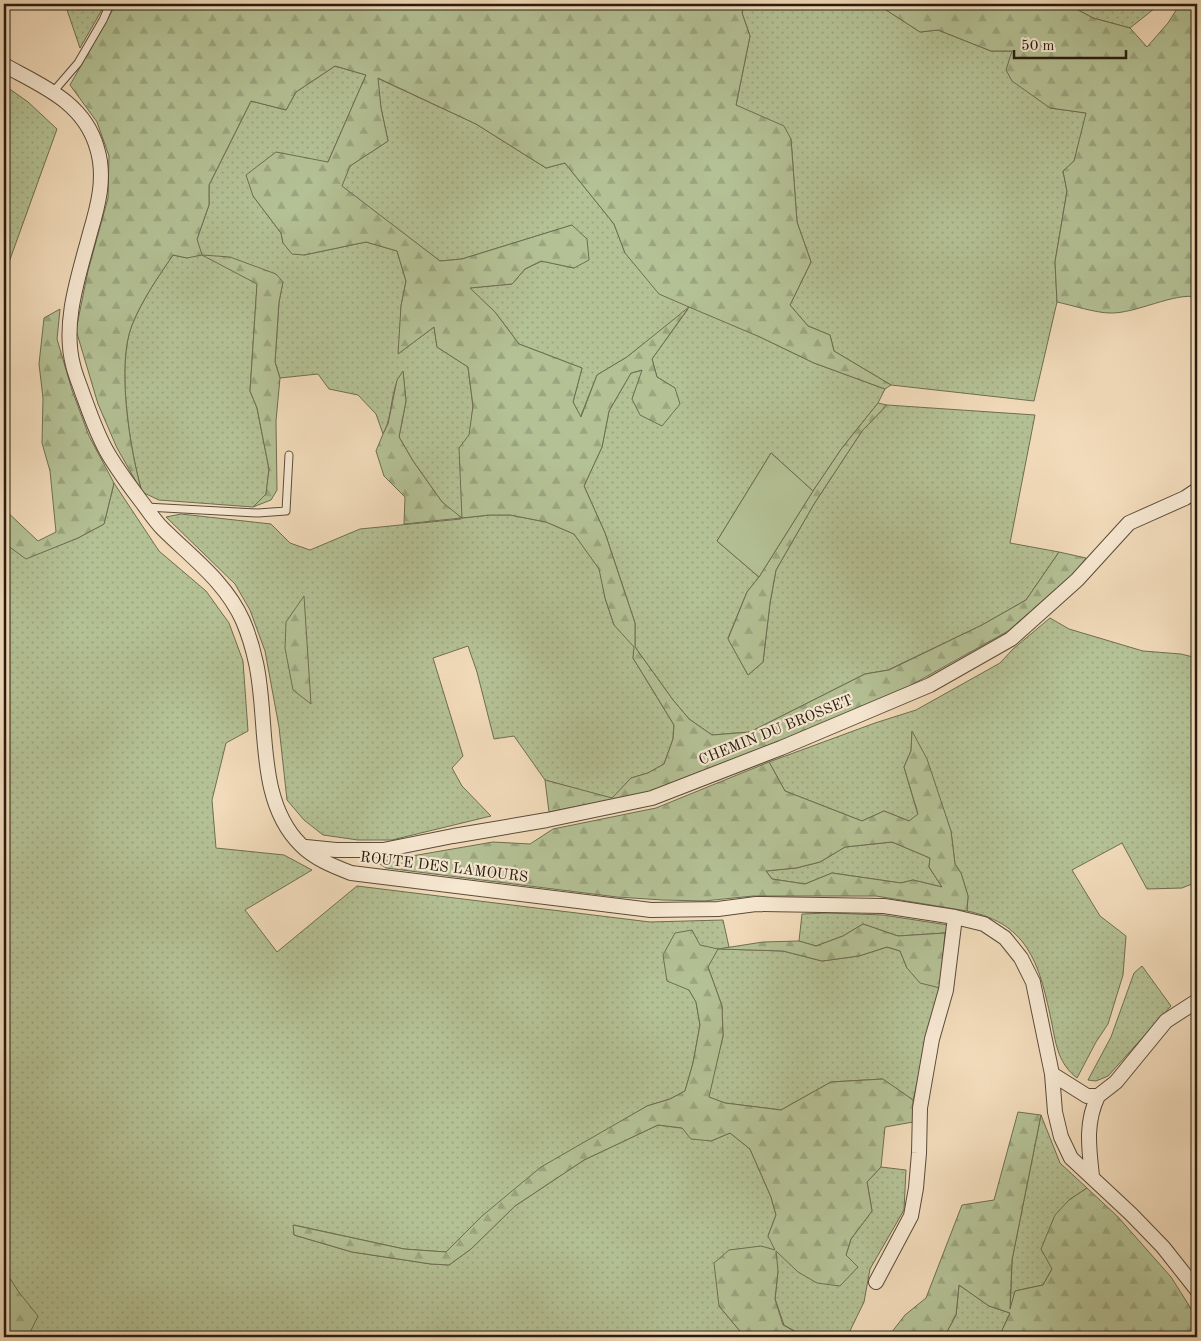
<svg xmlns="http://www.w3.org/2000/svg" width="1201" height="1341" font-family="'Old Standard TT',serif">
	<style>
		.grass { fill: url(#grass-dots); stroke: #6e6e52 }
		.forest { fill: url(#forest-firs); stroke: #6e6e52; fill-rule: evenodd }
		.park { fill: #b4c195; stroke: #6e6e52 }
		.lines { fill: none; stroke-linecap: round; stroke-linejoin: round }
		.service-casing { stroke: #5a4c3a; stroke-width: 9 }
		.minor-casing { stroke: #5a4c3a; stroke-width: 16 }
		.service { stroke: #f7e8d2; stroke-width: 7 }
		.minor { stroke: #f7e8d2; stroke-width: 14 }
		.labels { text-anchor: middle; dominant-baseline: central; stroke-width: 4.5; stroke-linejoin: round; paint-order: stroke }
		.street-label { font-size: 15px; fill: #271c0f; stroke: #f7e8d2 }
	</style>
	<defs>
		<pattern id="grass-dots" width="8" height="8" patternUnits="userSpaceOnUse" patternTransform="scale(1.25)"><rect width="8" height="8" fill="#b4c195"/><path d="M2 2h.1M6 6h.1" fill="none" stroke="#9ba57f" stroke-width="1.8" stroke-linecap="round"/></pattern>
		<pattern id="forest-firs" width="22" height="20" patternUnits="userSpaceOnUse" patternTransform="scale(1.25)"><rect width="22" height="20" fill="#b4c195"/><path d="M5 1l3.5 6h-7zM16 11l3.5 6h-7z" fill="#9ba57f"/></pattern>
	</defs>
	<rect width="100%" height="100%" fill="#f2dbba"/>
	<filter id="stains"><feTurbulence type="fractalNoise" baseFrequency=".004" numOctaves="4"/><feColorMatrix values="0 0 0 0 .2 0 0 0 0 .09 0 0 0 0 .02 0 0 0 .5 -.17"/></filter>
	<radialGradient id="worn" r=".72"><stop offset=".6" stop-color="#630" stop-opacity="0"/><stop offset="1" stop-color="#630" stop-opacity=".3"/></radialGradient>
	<path class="grass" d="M65,4H103V8L80,48Z
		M744,4H877L920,32L938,30L991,51H1012L1050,108L1087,113L1074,162L1063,171L1067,191L1055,262L1057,302L1034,401L891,385L834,351L830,335L808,326L790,305L811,262L797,222L791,139L736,105L750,36L742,13Z
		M1067,4H1158L1155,8L1130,28L1093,18Z
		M335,66L366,75L328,162L253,196L281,233L283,243L304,255L366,242L397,251L406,281L401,306L399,353L434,327L437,347L468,367L473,406L462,518L490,515H510L546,522L574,534L600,569L605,598L614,625L635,646V623L605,533L584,486L602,447L609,411L631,373L643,370L632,399L675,388L657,377L652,359L688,309L627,357L597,375L580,418L573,402L582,368L519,344L495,312L469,288L512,284L525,269L542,261L574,268L572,225L462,259L440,261L341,186L350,166L388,141L381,108L377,78L476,124L546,168L565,163L614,224L625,253L760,337L814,363L885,389L878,403L842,448L813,491L771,453L717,541L759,577L747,592L728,638L748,675L763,662L770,603L776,570L814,504L862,431L887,405L1035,415L1010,543L1059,552L1026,600L982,625L888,670L865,674L750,732L712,735L689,719L673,700L635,647L633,658L674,725L673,739L664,764L648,773L631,778L612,799L545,780L514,736L494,739L477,672L468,646L433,658L463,756L452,768L462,786L491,816L392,840H358L323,835L304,820L287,800L279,727L265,651L250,610L235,584L166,517L181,514L271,524L290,543L310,550L360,529L461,519L442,502L413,461L399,437L406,401L403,372C389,388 394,415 383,434L376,414L358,395L329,389L318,374L280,378L275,362L279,302L283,282L257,285L250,391L257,408L269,469L266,495L253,507L159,500L142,492C130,451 116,364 132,325C142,300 158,277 173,255L187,258L197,239L209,205V185L251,101L286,110L296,92Z
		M4,85L28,102L57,129L4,276Z
		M114,483L159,551L206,591L229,623L243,661L248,731L226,743L212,800L216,848L284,855L312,870L245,910L277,952L357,886L650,922L723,920L729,947L722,949L783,951L822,961L859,956L887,947L900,951L907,968L940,988L913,1100L882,1079L831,1082L781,1110L725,1103L708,1097L723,1036L722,1006L708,967L689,990L696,1002L700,1025L693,1063L685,1091L670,1099L647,1106L600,1135L482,1216L446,1252L404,1249L294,1225V1235L352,1252L431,1264L449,1265L471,1249L515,1206L584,1160L658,1125L682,1128L711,1141L730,1133L750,1149L771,1197L776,1215L768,1236L846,1255L851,1239L872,1211L867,1182L881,1167L906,1170L904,1210L870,1269L864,1302L847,1337H805L784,1325L775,1299L778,1271L719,1306L745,1337H4V543L26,558L78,538L104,524Z
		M1050,618L1069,629L1143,651L1181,654L1197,658V882L1182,888L1147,889L1122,843L1072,870L1100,916L1126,936L1123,975L1108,1024L1096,1042L1077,1078C1059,1064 1056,1046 1052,1024C1040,968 1031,924 967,911L968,896L961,873L955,864L951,831L912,732L911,751L904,767L918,815L909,821L884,811L862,821L785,791L769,762L875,723L916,710L1000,663L1013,649Z
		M892,842L930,858L929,867L942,887L913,880L901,883L832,873L805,884L772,879L766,871L796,868L820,862L845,847Z
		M828,913L883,915L948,925L945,933L898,936L863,924L843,936L816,946L799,941L802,914Z
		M1142,966L1171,1006L1108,1076L1096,1081L1088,1080L1111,1037L1134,973Z
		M1041,1115L1060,1163L1087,1188L1069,1200L1052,1269L1043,1285L1015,1291L1010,1313L999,1337H944L956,1315L959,1285L989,1306L1010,1313L1012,1260Z"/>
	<path class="forest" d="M116,4H744L742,13L750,36L736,105L784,126L791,139L797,222L811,262L790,305L808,326L830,335L834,351L891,385L885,389L814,363L760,337L689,307L652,359L657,377L675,388L680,404L662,426L640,415L632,399L642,370L631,373L609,411L602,447L584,486L605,533L635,623V647L673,700L689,719L712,735L750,732L865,674L889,670L982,625L1026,600L1059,552L1086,558L1074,574L1008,631L906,688L713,769L645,793L549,812L545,780L612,798L631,778L648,773L664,764L673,739L674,725L633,658L634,647L614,625L605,598L599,569L574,534L546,522L510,515H490L404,524L405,497L384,476L376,451L383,434L388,424L397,380L403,371L406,401L399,437L413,461L442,502L462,518L459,448L469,435L473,406L468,367L437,347L434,327L398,354L401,306L406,281L397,251L366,242L304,255L292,254L283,243L281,233L253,196L246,175L276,152L328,162L366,75L335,66L296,92L286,110L251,101L209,185V205L197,239L202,255L230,257L276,274L283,282L279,302L275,362L280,378L276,421L277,490L271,500L253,507L266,494L269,469L257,408L250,391L257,284L202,255L187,258L173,255C158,277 142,300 132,325C116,365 130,451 142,492L117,448L98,404L76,330L88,271L108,198L109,156L97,122L70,85ZM378,78L476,124L546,168L565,163L614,224L625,253L659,294L689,307L627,357L597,375L581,417L573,402L582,368L519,344L495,312L470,288L512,284L525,269L541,261L574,268L589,260L587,239L572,225L462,259L440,261L342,186L350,166L388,141L381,108Z
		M877,4H1067L1093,18L1130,28L1147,47L1168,23L1180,4H1197V297C1175,292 1135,314 1110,313C1096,313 1071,305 1057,302L1055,262L1067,191L1063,171L1074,161L1086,113L1050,108L1012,81L1006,70L1012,51H991L938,30L920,32Z
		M60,309L57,339L72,390L89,436L114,483L104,524L78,538L26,559L4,543V509L38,541L56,532L50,471L42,443L43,398L39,364L44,318Z
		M878,403L887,405L862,431L814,504L776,570L770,603L763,662L748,675L728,639L747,592L759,577L813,491L842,448Z
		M304,596L311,704L293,690L285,648L286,622Z
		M912,731L927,759L951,831L955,864L961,873L968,896L967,911L876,896H753L704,901L663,900L617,897L386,868L377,862L493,842L530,844L553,829L656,808L769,762L785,791L862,821L884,811L909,821L918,814L904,767L911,751ZM892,842L930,858L929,867L942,887L913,880L901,883L832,873L805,884L772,879L766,871L796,868L820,862L845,847Z
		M863,924L898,936L945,933L940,988L920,983L907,968L900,951L887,947L859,956L822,961L783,951L718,949L708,967L722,1006L723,1036L709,1097L725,1103L781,1110L831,1082L883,1079L913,1100V1122L885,1127L881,1167L867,1182L872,1211L851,1239L846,1255L858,1267L840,1286L817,1283L798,1272L776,1251L778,1271L775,1299L783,1325L805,1337H745L719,1306L714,1263L729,1250L761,1246L775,1250L768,1236L776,1215L771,1197L750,1149L730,1133L711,1141L691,1139L682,1128L658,1125L584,1160L515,1206L471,1249L449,1265L431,1264L352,1252L294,1235L293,1225L404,1249L446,1252L482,1216L541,1167L647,1106L670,1099L685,1091L693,1063L700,1025L696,1002L689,990L667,981L663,955L675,933L692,930L700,945L718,949L763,942L799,941L816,946L843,936Z
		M1018,1112L1041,1115L1012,1260L1010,1309L1015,1291L1043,1285L1052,1269L1041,1249L1055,1215L1069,1200L1087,1188L1118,1217L1171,1277L1197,1318V1337H999L1010,1313L989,1306L959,1285L956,1315L944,1337H888L905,1315L926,1298L962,1205L994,1200Z
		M4,1269L18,1291L38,1316L28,1337H4Z"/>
	<path class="park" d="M771,453L813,491L759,577L717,541Z"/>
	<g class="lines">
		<defs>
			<path id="service" d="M53,92L78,63L103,20L110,4
				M146,507L258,513L286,511L289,455"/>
			<path id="minor" d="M4,65C42,86 84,102 97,148C106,177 98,206 90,233C79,275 62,322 73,365C75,374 79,383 82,392C89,411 96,432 106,450C116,468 129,485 141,501C148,510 154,520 162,528C191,557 226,582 243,621C249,635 253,649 256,663C269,721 255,800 301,845C315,859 333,866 351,873L651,910L718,909L756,904L884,906L955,917L984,924L1005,938L1021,958L1033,982L1052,1074L1055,1112L1061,1137L1071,1158L1131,1214L1163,1247L1197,1290
				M306,847L336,850H383L453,836L547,820L652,798L781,748L930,685L1011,639L1077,580L1129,523L1185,498L1197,490
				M1052,1074L1087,1096H1098L1116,1082L1166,1021L1197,1001
				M1092,1176C1089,1148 1085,1123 1098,1096
				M876,1282L911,1216L916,1188L919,1153L920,1108L932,1039L946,990L955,917"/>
		</defs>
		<use href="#service" class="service-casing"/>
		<use href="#minor" class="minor-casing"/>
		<use href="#service" class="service"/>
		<use href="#minor" class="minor"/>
	</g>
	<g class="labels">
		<g class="street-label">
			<text transform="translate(776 731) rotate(-22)">CHEMIN DU BROSSET</text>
			<text transform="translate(444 868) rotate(7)">ROUTE DES LAMOURS</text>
		</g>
	</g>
	<rect width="1201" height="1341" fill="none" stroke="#f2dbba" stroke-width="20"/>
	<rect x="5" y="5" width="1191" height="1331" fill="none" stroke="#271c0f" stroke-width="2.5"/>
	<rect x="10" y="10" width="1181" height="1321" fill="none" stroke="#271c0f"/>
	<path d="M1014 50v8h112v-8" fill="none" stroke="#271c0f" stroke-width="2.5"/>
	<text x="1021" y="50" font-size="15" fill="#271c0f" stroke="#f7e8d2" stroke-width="4" paint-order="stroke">50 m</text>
	<rect width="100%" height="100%" filter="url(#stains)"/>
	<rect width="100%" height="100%" fill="url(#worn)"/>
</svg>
